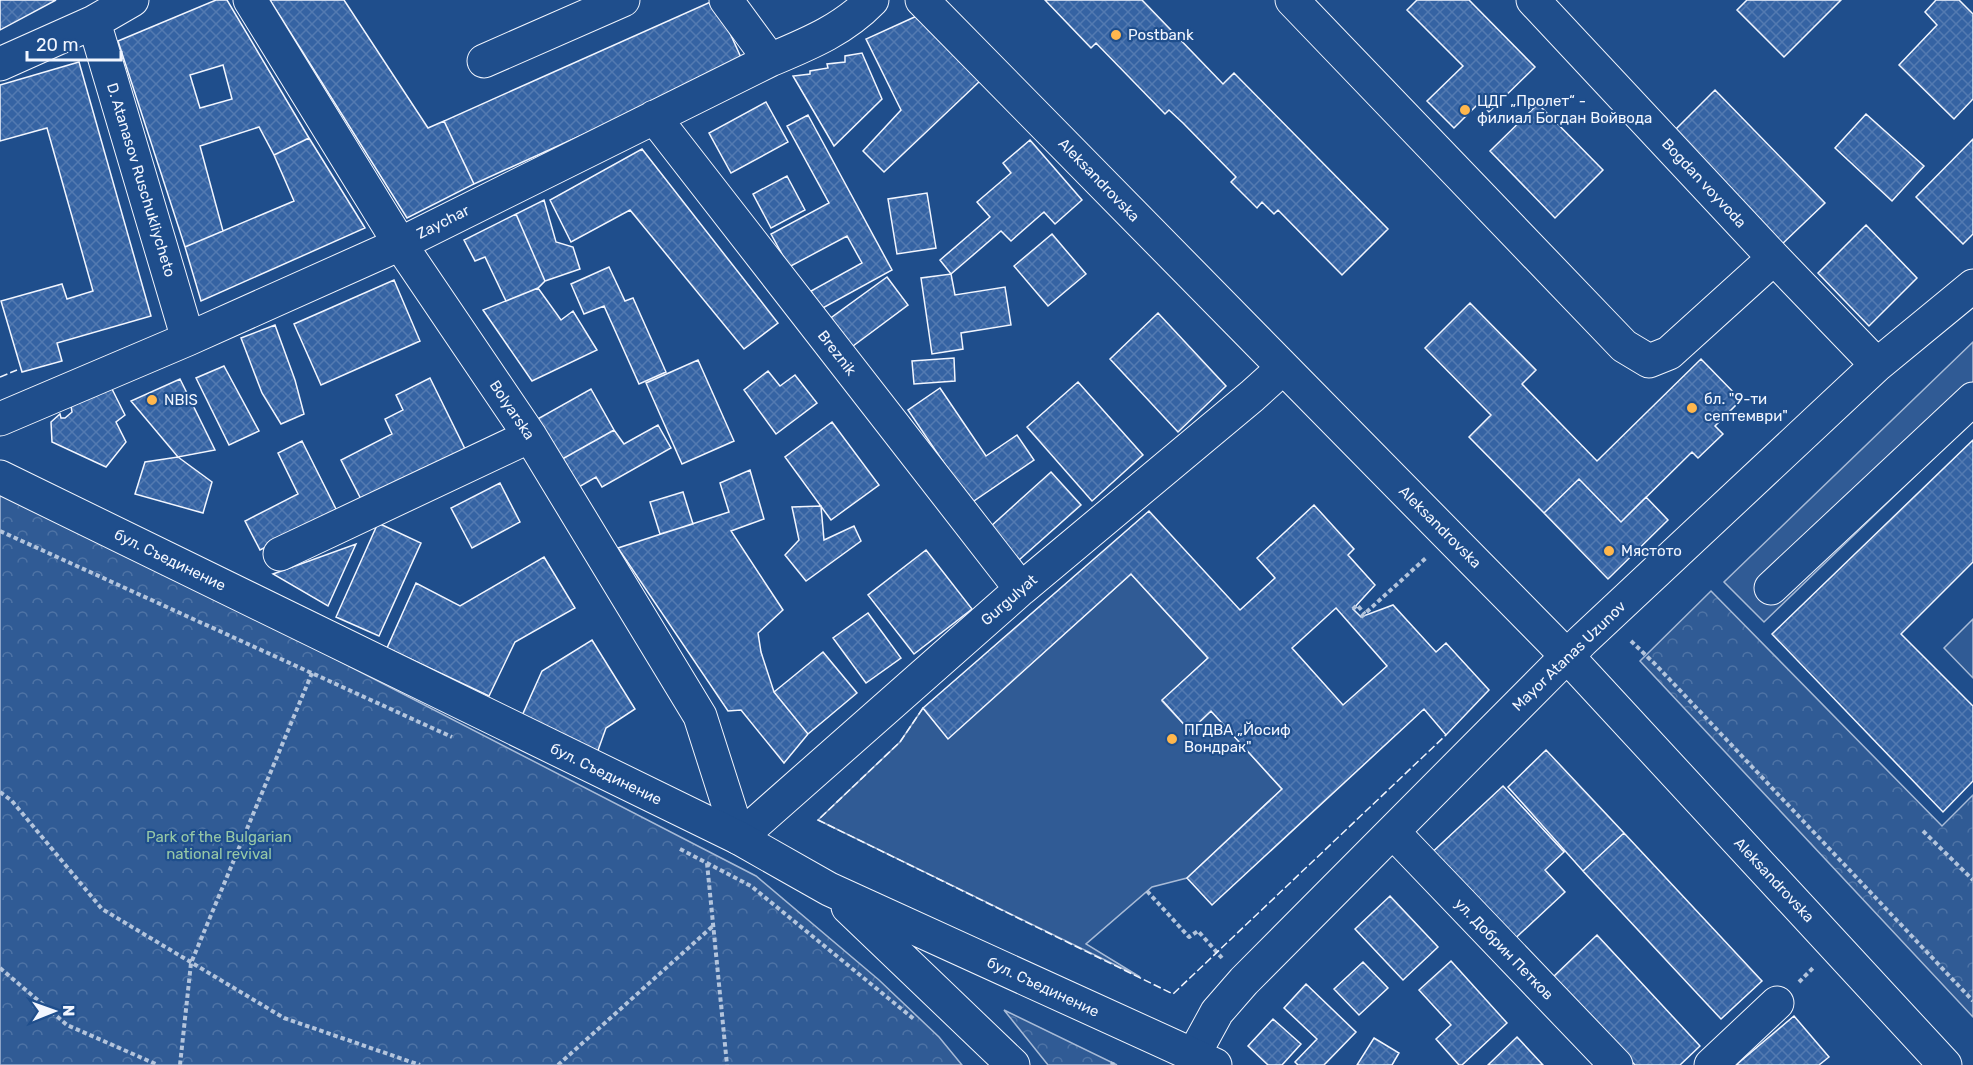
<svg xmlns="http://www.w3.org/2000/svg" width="1973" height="1065" font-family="Rubik,sans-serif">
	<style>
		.forest { fill: url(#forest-crowns); stroke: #a8bbd7; stroke-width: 1.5 }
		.built { fill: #305b95; stroke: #a8bbd7; stroke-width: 1.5 }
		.building { fill: url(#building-cross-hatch); stroke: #f2f6ff; stroke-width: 1.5; fill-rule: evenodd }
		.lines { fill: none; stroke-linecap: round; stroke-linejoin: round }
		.minor-casing { stroke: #f2f6ff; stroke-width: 35 }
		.major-casing { stroke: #f2f6ff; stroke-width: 35 }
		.path { stroke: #b3c4dc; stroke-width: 4; stroke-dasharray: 4.5 3; stroke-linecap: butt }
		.minor { stroke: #1f4e8c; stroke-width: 33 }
		.major { stroke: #1f4e8c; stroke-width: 33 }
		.fence { stroke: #f2f6ff; stroke-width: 1.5; stroke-dasharray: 8 3; stroke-linecap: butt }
		.poi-dot { fill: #ffb74d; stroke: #1f4e8c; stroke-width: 2 }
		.labels { text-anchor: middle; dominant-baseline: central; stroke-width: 4.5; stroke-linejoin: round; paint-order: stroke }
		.poi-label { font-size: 15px; fill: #f2f6ff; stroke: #1f4e8c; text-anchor: start }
		.street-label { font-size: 15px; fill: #f2f6ff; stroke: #1f4e8c }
		.park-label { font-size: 15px; fill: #97c8a6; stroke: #1f4e8c }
	</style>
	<defs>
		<pattern id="forest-crowns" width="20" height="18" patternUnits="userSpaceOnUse" patternTransform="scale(1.5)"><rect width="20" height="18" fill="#305b95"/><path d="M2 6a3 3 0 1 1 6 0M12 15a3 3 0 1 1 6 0" fill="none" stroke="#4e73a5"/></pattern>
		<pattern id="building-cross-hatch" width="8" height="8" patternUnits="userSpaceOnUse" patternTransform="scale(1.5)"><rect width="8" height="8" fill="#3563a3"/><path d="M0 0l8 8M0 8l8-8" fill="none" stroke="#537ab1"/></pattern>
	</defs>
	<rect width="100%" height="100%" fill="#1f4e8c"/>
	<path class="forest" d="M0,486L756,876L879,980L939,1037L962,1065H0Z
		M1711,591L1942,826L1973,795V1017L1640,661Z
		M1004,1010L1117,1065H1048Z"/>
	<path class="built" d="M1973,342V420L1764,622L1724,582Z
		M1131,574L1208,658L1162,701L1190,731L1211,711L1282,789L1187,878L1152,887L1086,944L1140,977L818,820L900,742L923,708L948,738Z
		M1973,619V678L1944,648Z"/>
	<path class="building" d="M0,0H56L0,30Z
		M216,0H227L309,138L274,155L259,127L200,146L223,231L185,247L118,41ZM223,65L232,99L200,108L190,75Z
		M270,0H344L428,128L444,121L474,184L407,218Z
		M715,0L743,62L474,184L444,121Z
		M1045,0H1142L1223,84L1234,73L1388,229L1342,275L1278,210L1274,214L1262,202L1257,208L1231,182L1236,177L1183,123L1169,110L1165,114L1096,43L1091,48Z
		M1417,0H1469L1535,67L1489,112L1480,102L1454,128L1427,101L1463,66L1407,10Z
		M1747,0H1841L1784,57L1737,10Z
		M1936,0H1959L1973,14V99L1954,119L1899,65L1937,25L1925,12Z
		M919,15L981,80L884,172L863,151L901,110L866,39Z
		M862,53L882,99L834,146L793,76L810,74V71L828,68L827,64L845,62V56Z
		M79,62L151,316L57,343L62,361L22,372L1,301L62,284L67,299L93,291L47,128L0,141V85Z
		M1715,90L1825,203L1779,247L1670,135Z
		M766,102L788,142L731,173L709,133Z
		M1538,104L1603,170L1555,218L1490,151Z
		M1866,114L1924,166L1892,201L1835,148Z
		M808,115L892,270L821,309L811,291L862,263L847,236L789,267L771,234L829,203L787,126Z
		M309,138L365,228L201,301L185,247L294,201L274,155Z
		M1973,139V234L1963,244L1916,197Z
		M1030,140L1082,200L1055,224L1044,212L1011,241L1001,231L951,274L940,260L990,217L977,202L1011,173L1003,163Z
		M642,149L778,323L744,349L630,210L571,242L550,200Z
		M787,176L805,210L771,228L753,194Z
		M927,193L936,248L897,254L888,199Z
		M544,200L556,242L573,247L580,269L545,281L516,214Z
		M516,214L545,281L538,288L506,301L485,257L475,261L464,240Z
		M1866,225L1917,278L1869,326L1818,273Z
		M1052,234L1086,274L1048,306L1014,266Z
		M609,267L625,301L633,298L666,372L639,384L604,306L584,314L571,284Z
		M951,274L955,295L1005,287L1011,325L961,333L963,349L932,354L921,278Z
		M887,277L908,305L849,349L828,320Z
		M394,280L420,341L321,385L294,324Z
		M538,288L561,320L573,311L597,350L532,381L483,310Z
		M1470,303L1536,370L1522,384L1597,461L1701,359L1741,400L1715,426L1723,434L1698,458L1692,452L1621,522L1579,479L1544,513L1469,437L1491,415L1425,348Z
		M1158,313L1226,386L1178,432L1110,359Z
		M275,325L295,380L304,414L281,424L262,393L241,338Z
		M954,358L955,381L914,384L912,361Z
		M698,360L734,441L682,464L646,383Z
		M224,366L259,431L229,445L196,378Z
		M768,371L780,386L795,375L817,403L776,434L744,390Z
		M430,378L467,453L364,505L341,460L392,434L385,419L403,410L396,395Z
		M180,379L215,450L178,457L131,401Z
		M1078,382L1143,455L1092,501L1027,427Z
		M111,387L125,415L116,422L126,442L106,467L52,442L51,422L60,414L61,418H65L72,412L71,406L98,395Z
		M940,388L986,456L1017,435L1034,460L971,503L908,410Z
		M591,389L614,430L557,462L534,421Z
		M832,422L879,485L831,520L785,457Z
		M658,425L671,448L602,487L596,477L572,491L557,462L614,430L624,444Z
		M1973,440V562L1901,634L1973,706V781L1943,812L1772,634Z
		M302,441L337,511L260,550L245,521L298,494L278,453Z
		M178,457L212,482L203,513L135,494L145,462Z
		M750,470L764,519L731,531L783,610L758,633L761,652L774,692L808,734L784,763L741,710L728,711L618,548L729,512L720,483Z
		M1051,472L1081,505L1019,560L990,527Z
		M1579,479L1621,522L1646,497L1668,520L1608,579L1544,513Z
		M500,483L520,522L472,548L451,508Z
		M683,492L693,524L660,534L650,502Z
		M1314,505L1354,549L1348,555L1375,585L1353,609L1361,617L1393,605L1436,652L1446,643L1489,690L1446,735L1424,709L1212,905L1187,878L1282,789L1211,711L1190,731L1162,700L1208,658L1131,574L948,739L923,708L1149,511L1240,610L1275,578L1257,558ZM1336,608L1387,666L1343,705L1292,648Z
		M821,506L824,540L854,526L861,541L806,581L785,555L799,540L792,507Z
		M378,523L421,543L379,636L336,617Z
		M356,544L328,606L273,574Z
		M926,550L972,609L914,654L868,595Z
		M544,557L575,608L515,642L489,696L387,648L416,583L460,606Z
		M868,613L901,658L866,683L833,638Z
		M592,640L635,709L606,728L596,756L521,718L542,671Z
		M823,652L857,693L808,734L774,692Z
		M1546,750L1624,833L1583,871L1508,787Z
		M1503,786L1564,852L1545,870L1565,892L1507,946L1426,858Z
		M1624,833L1762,981L1721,1019L1583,871Z
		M1390,896L1438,947L1403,980L1355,929Z
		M1597,935L1700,1046L1680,1065H1635L1553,977Z
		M1451,961L1507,1023L1462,1065H1459L1436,1039L1451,1025L1419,990Z
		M1363,962L1388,988L1359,1015L1334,989Z
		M1306,984L1356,1032L1324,1065H1298L1295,1062L1317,1039L1284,1008Z
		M1794,1016L1829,1057L1819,1065H1736Z
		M1273,1019L1301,1044L1282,1065H1268L1248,1046Z
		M1517,1037L1543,1065H1488Z
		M1374,1038L1399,1053L1392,1065H1357Z"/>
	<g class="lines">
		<defs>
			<path id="minor" d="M250,0L400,244L530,436L700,716L739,838L1021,589L1252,396L1283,368
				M726,0L770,60
				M922,0L1567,656L1945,1065
				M1292,0L1624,346L1649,361L1669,353L1774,258
				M1533,0L1774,258L1877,365
				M94,22L188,339
				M484,61L623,0
				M0,64L94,22L132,0
				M654,117L1021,589
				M0,419L188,339L400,244L770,60C808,44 843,30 872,0
				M280,554L530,436
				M1771,588L1973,399
				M1393,832L1616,1065
				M1194,1054L1217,1012L1244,981L1582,641L1877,365L1973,286
				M1711,1065L1777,1003"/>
			<path id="major" d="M0,477L739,838L829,889L1215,1065
				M848,907L1013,1065"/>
		</defs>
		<use href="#minor" class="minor-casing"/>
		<use href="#major" class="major-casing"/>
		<path class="path" d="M0,531L452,737
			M1353,609L1357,605L1365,614
			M1361,617L1427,557
			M1631,641L1656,665L1973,1001
			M0,792L12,801L102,909L284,1018L420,1065
			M1923,831L1973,880
			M680,849L751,886L915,1020
			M707,863L727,1065
			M1147,891L1189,937L1198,931L1222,958
			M0,968L67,1025L158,1065
			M1799,982L1813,968
			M180,1065L191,963L312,673
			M558,1065L714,925
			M1112,1065L1113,1062"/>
		<use href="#minor" class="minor"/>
		<use href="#major" class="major"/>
		<path class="fence" d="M0,377L17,370
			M923,708L900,742L818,820L1173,994L1446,735"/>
	</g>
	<g class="poi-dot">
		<circle cx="1116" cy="35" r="6"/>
		<circle cx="1465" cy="110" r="6"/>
		<circle cx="152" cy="400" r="6"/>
		<circle cx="1692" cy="408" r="6"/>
		<circle cx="1609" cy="551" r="6"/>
		<circle cx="1172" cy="739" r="6"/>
	</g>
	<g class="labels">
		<g class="poi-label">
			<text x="1128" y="35">Postbank</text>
			<text x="1477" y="101">ЦДГ „Пролет“ -<tspan x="1477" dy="17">филиал Богдан Войвода</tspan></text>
			<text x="1704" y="399">бл. "9-ти<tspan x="1704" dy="17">септември"</tspan></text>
			<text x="164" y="400">NBIS</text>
			<text x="1621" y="551">Мястото</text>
			<text x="1184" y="730">ПГДВА „Йосиф<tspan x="1184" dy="17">Вондрак"</tspan></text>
		</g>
		<g class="street-label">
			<text transform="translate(141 180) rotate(73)">D. Atanasov Ruschukliycheto</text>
			<text transform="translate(1099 180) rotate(46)">Aleksandrovska</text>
			<text transform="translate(1704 183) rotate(47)">Bogdan voyvoda</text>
			<text transform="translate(443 222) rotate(-27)">Zaychar</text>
			<text transform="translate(837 353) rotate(52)">Breznik</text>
			<text transform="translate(512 410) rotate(56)">Bolyarska</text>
			<text transform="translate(1440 527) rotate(45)">Aleksandrovska</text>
			<text transform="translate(170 560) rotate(26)">бул. Съединение</text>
			<text transform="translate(1009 600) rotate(-41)">Gurgulyat</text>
			<text transform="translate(1569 656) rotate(-44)">Mayor Atanas Uzunov</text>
			<text transform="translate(606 774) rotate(26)">бул. Съединение</text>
			<text transform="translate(1774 880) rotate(47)">Aleksandrovska</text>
			<text transform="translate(1504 949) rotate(46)">ул. Добрин Петков</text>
			<text transform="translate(1043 987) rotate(25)">бул. Съединение</text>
		</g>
		<g class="park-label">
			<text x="219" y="837">Park of the Bulgarian<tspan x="219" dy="17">national revival</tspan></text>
		</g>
	</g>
	<g transform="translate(54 1011) rotate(89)" stroke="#1f4e8c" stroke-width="4.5" paint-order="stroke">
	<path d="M0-4.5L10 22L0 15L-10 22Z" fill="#f2f6ff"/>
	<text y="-9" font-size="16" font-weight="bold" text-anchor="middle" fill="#f2f6ff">N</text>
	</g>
	<path d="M27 51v9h94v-9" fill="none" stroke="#f2f6ff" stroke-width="3"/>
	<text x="36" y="51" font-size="18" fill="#f2f6ff" stroke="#1f4e8c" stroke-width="4.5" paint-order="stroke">20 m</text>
</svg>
